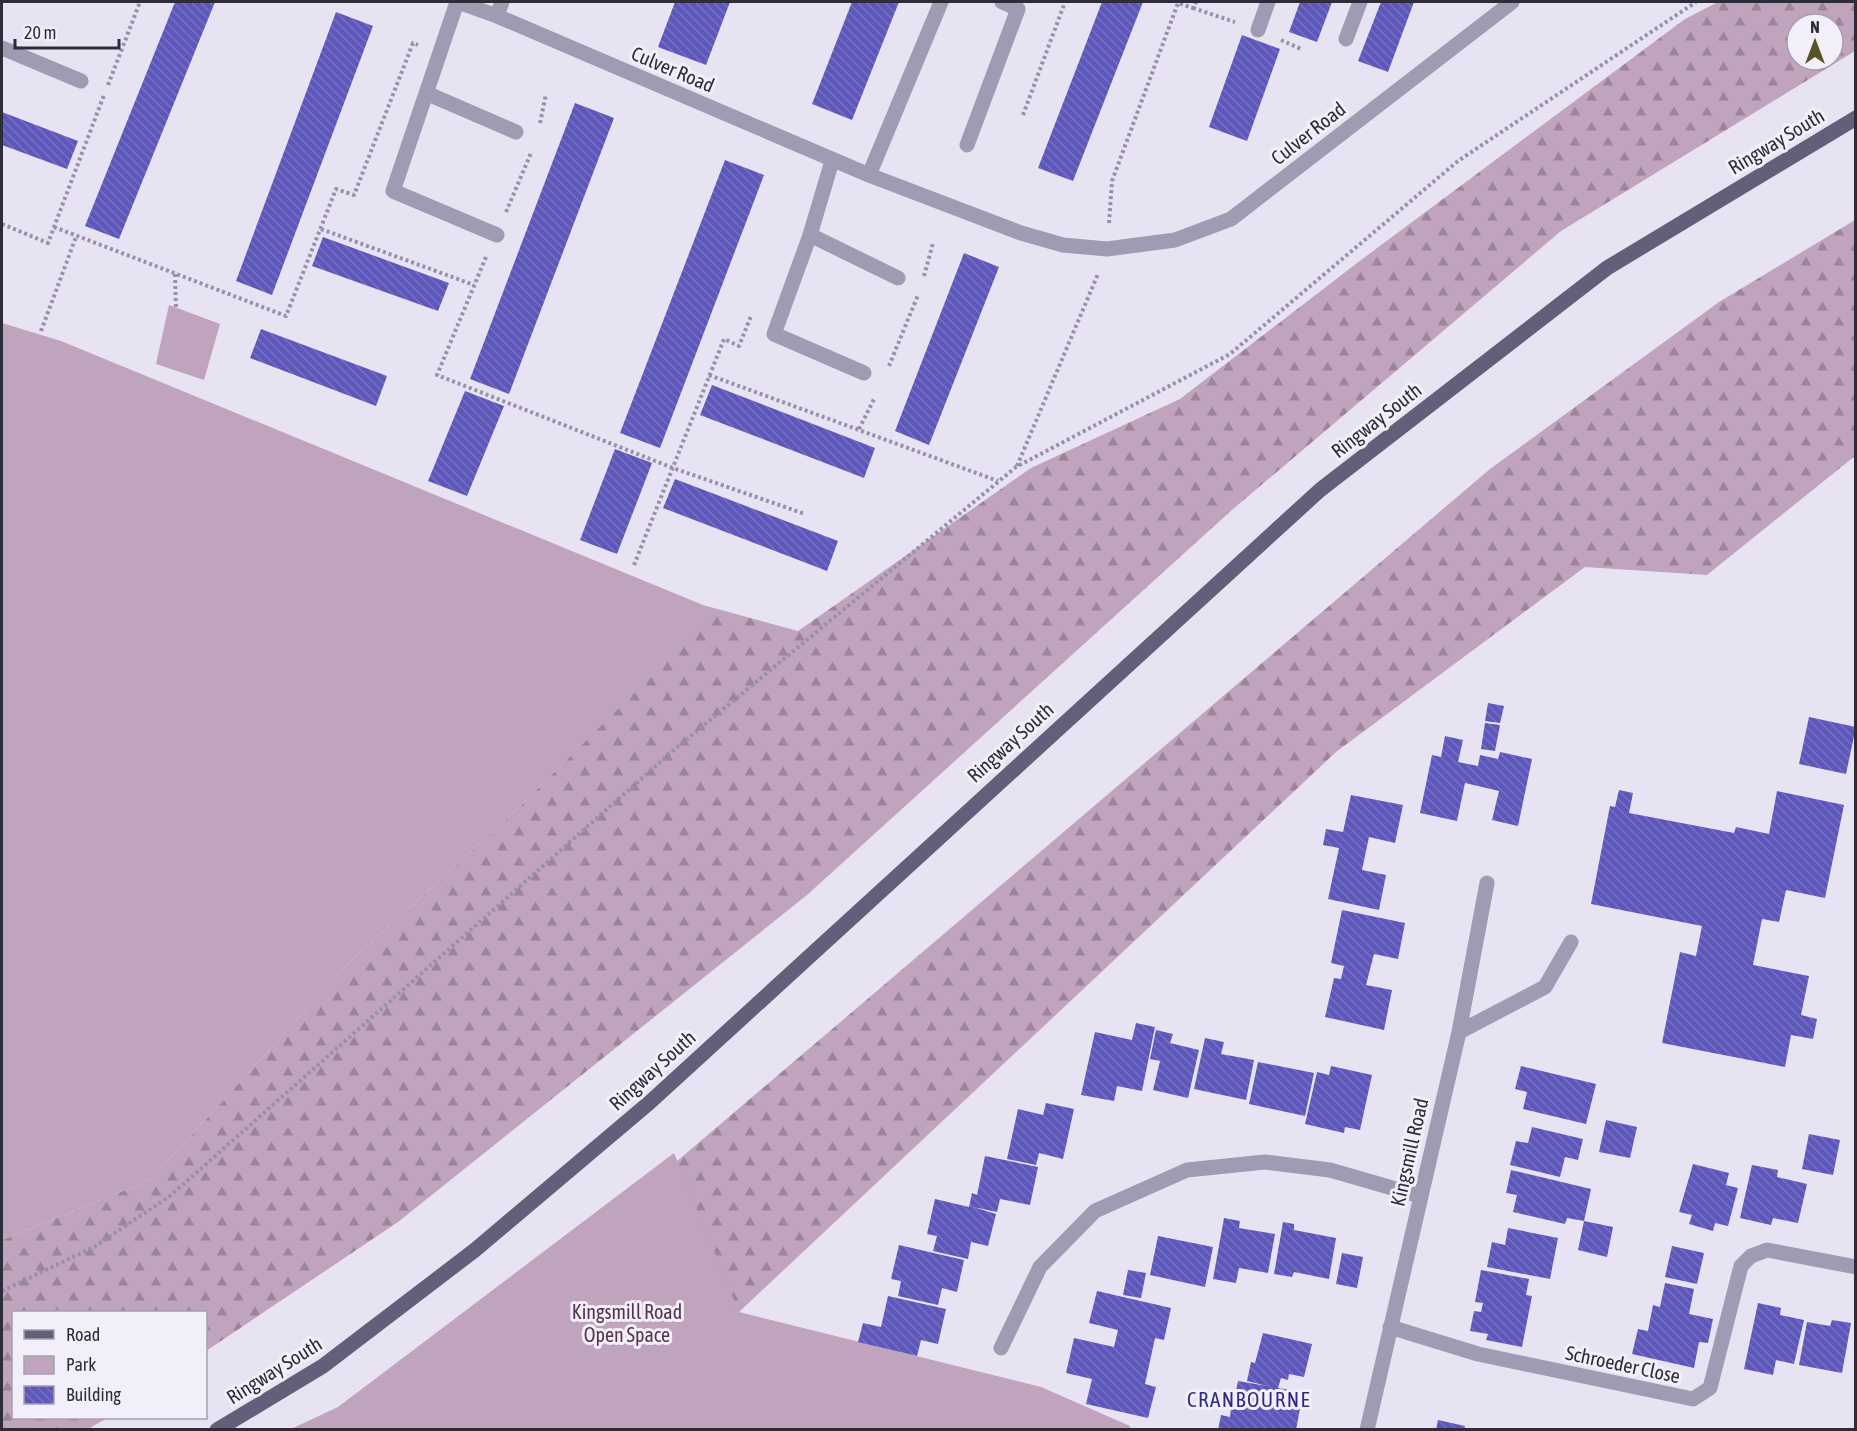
<svg xmlns="http://www.w3.org/2000/svg" width="1857" height="1431" font-family="'Asap Condensed',sans-serif">
	<style>
		.forest { fill: url(#forest-firs); fill-rule: evenodd }
		.green { fill: #c0a3bc }
		.building { fill: url(#building-back-hatch) }
		.lines { fill: none; stroke-linecap: round; stroke-linejoin: round }
		.path { stroke: #9790ac; stroke-width: 4; stroke-dasharray: 3 3; stroke-linecap: butt }
		.minor { stroke: #a09ab3; stroke-width: 15 }
		.major { stroke: #635f7a; stroke-width: 15 }
		.labels { text-anchor: middle; dominant-baseline: central; stroke-width: 6; stroke-linejoin: round; paint-order: stroke }
		.street-label { font-size: 20px; fill: #2e2c39; stroke: #f3effa }
		.park-label { font-size: 20px; fill: #56324f; stroke: #f3effa }
		.neighbourhood-label { font-size: 21px; letter-spacing: 1.5px; fill: #312c82; stroke: #f3effa }
	</style>
	<defs>
		<pattern id="forest-firs" width="22" height="20" patternUnits="userSpaceOnUse" patternTransform="scale(1.5)"><rect width="22" height="20" fill="#c0a3bc"/><path d="M5 1l3.5 6h-7zM16 11l3.5 6h-7z" fill="#9c859a"/></pattern>
		<pattern id="building-back-hatch" width="6" height="6" patternUnits="userSpaceOnUse" patternTransform="scale(1.5)"><rect width="6" height="6" fill="#5d57bc"/><path d="M-1 5l2 2M0 0l6 6M5-1l2 2" fill="none" stroke="#7671be"/></pattern>
	</defs>
	<rect width="100%" height="100%" fill="#e8e3f2"/>
	<path class="forest" d="M1718,2H1855V51L1561,231L1233,509L807,895L398,1222L206,1351V1312H14V1418H107L88,1429L2,1430V1240L150,1180L350,962L512,814L712,615L703,605L798,631L1031,468L1180,399L1361,260L1685,19ZM1797,24H1833V60H1797Z
		M1855,220V456L1707,575L1585,567L1336,752L739,1312L313,1430L676,1162L1490,469L1719,302Z"/>
	<path class="green" d="M169,305L220,324L204,380L156,364Z
		M2,323L61,341L703,605L713,615L512,814L350,962L150,1180L2,1240Z
		M674,1153L739,1312L1041,1387L1130,1426V1429H291L338,1407Z"/>
	<path class="building" d="M175,2H215L119,239L85,226Z
		M675,2H730L706,65L658,47Z
		M852,2H899L852,120L812,104Z
		M1102,2H1143L1073,181L1038,168Z
		M1300,2H1332L1317,42L1289,32Z
		M1381,2H1414L1388,72L1358,61Z
		M336,12L373,26L272,295L236,281Z
		M1242,35L1280,49L1247,141L1209,127Z
		M575,103L614,118L509,394L470,379Z
		M2,112L78,141L67,169L2,145Z
		M725,160L764,175L660,448L620,433Z
		M323,237L449,283L438,311L312,266Z
		M964,253L999,267L929,445L895,431Z
		M261,329L387,376L376,406L250,358Z
		M712,385L875,448L864,478L700,415Z
		M465,391L504,406L467,496L428,481Z
		M615,449L652,463L617,554L580,540Z
		M675,479L838,541L827,571L663,508Z
		M1488,703L1504,706L1500,723L1485,721Z
		M1809,717L1856,727L1846,774L1799,764Z
		M1485,723L1500,725L1495,751L1481,749Z
		M1445,736L1463,740L1458,762L1478,766L1480,755L1498,759L1500,752L1532,759L1518,826L1492,820L1499,791L1465,783L1457,821L1420,813L1432,755L1441,757Z
		M1619,790L1633,793L1629,813L1734,833L1736,827L1769,834L1777,791L1844,805L1825,898L1786,890L1779,922L1762,919L1753,965L1809,976L1801,1015L1817,1019L1813,1039L1791,1035L1785,1067L1662,1043L1680,952L1696,956L1702,926L1591,904L1610,806L1615,807Z
		M1351,795L1403,805L1395,843L1369,837L1362,870L1386,875L1379,910L1328,899L1339,848L1323,845L1326,829L1343,832Z
		M1342,910L1405,923L1398,959L1374,954L1366,985L1392,990L1384,1030L1325,1017L1334,978L1341,979L1344,966L1331,963Z
		M1136,1023L1155,1027L1142,1091L1117,1086L1114,1101L1081,1095L1095,1032L1132,1040Z
		M1156,1030L1173,1034L1170,1043L1199,1050L1188,1098L1153,1090L1160,1061L1150,1059Z
		M1205,1038L1224,1042L1221,1054L1254,1060L1246,1100L1194,1089Z
		M1258,1062L1314,1073L1305,1116L1249,1104Z
		M1331,1066L1372,1075L1360,1130L1345,1127L1344,1133L1305,1124L1317,1072L1329,1075Z
		M1521,1066L1596,1084L1586,1124L1523,1109L1527,1092L1515,1089Z
		M1046,1103L1074,1109L1063,1159L1039,1153L1036,1165L1007,1159L1018,1109L1043,1115Z
		M1606,1120L1637,1127L1630,1158L1599,1152Z
		M1532,1127L1583,1139L1578,1160L1565,1157L1560,1177L1510,1165L1516,1141L1528,1143Z
		M1809,1134L1840,1140L1833,1175L1802,1169Z
		M985,1156L1038,1167L1030,1205L1000,1199L997,1212L973,1207L996,1214L988,1246L971,1242L968,1259L933,1251L937,1236L927,1234L935,1199L969,1207L972,1193L977,1195Z
		M1693,1164L1729,1173L1726,1185L1738,1188L1728,1226L1715,1223L1713,1231L1689,1224L1692,1215L1679,1212Z
		M1752,1165L1778,1170L1777,1177L1807,1184L1798,1223L1773,1218L1771,1225L1740,1218Z
		M1511,1170L1591,1189L1584,1221L1613,1227L1607,1257L1578,1250L1584,1221L1567,1218L1565,1224L1513,1212L1517,1195L1506,1193Z
		M1224,1218L1240,1221L1239,1228L1275,1234L1268,1273L1239,1268L1236,1283L1213,1279Z
		M1283,1222L1294,1224V1230L1336,1238L1329,1279L1294,1272L1292,1277L1274,1274Z
		M1508,1228L1558,1238L1550,1279L1487,1267L1492,1242L1505,1245Z
		M1158,1236L1213,1247L1205,1287L1150,1275Z
		M899,1245L964,1260L957,1292L942,1288L938,1305L898,1296L901,1281L891,1279Z
		M1672,1246L1704,1253L1697,1284L1665,1277Z
		M1342,1253L1363,1257L1357,1288L1336,1284Z
		M1128,1270L1146,1273L1141,1298L1123,1295Z
		M1481,1270L1529,1279L1526,1295L1532,1296L1522,1347L1486,1340L1488,1334L1470,1331L1474,1311L1481,1312L1483,1303L1475,1302Z
		M1665,1283L1694,1289L1689,1314L1713,1319L1708,1343L1699,1342L1694,1368L1632,1354L1638,1329L1648,1331L1653,1305L1660,1307Z
		M1097,1291L1171,1308L1164,1340L1155,1338L1145,1384L1156,1387L1148,1418L1086,1404L1092,1379L1066,1373L1074,1338L1114,1347L1118,1330L1089,1323Z
		M888,1296L946,1309L938,1344L921,1340L917,1356L858,1342L863,1323L881,1327Z
		M1758,1303L1781,1308L1780,1315L1804,1320L1794,1364L1776,1360L1773,1375L1744,1369Z
		M1832,1320L1851,1323L1842,1373L1799,1365L1807,1322L1830,1326Z
		M1263,1333L1312,1344L1304,1377L1289,1374L1288,1380L1281,1378L1278,1388L1303,1392L1296,1430H1218L1221,1415L1230,1417L1231,1408L1244,1410L1246,1398L1235,1396L1238,1381L1267,1386L1247,1381L1251,1362L1255,1363Z
		M1438,1420L1465,1426L1464,1430H1436Z"/>
	<g class="lines">
		<path class="path" d="M1193,8L1235,22
			M1281,40L1301,49
			M108,85L140,2
			M1023,115L1065,2
			M540,123L546,94
			M506,212L531,153
			M1109,223L1112,181L1178,3L1193,8L1196,2
			M2,224L48,243L104,95
			M54,227L286,316L336,189L354,195L413,43L418,45
			M321,229L474,285
			M486,257L437,375L673,468L805,514
			M175,274L176,309
			M924,276L933,243
			M41,331L76,237
			M889,366L918,295
			M709,375L998,481
			M859,429L875,397
			M1017,466L1098,274
			M634,565L724,339L739,346L751,316
			M2,1291L94,1247L170,1196L675,749L1016,467L1230,354L1458,161L1696,2"/>
		<path class="minor" d="M457,2L393,191L497,235
			M458,2L497,16L869,175L1021,233L1063,245L1107,249L1175,240L1231,219L1512,2
			M497,16L502,2
			M1258,30L1268,2
			M1346,39L1360,2
			M2,48L81,81
			M426,93L516,132
			M967,145L1018,9L1002,2
			M832,161L810,235L774,334L864,373
			M869,175L941,2
			M810,235L898,278
			M1459,1032L1545,987L1571,942
			M1390,1327L1478,1354L1693,1399L1710,1388L1741,1266L1751,1256L1767,1250L1856,1267
			M1001,1348L1040,1267L1095,1211L1187,1170L1265,1162L1330,1170L1420,1196
			M1367,1430L1459,1032L1487,883"/>
		<path class="major" d="M217,1430L323,1366L475,1250L649,1103L1320,490L1607,268L1856,118"/>
	</g>
	<g class="labels">
		<g class="street-label">
			<text transform="translate(673 69) rotate(23)">Culver Road</text>
			<text transform="translate(1308 133) rotate(-38)">Culver Road</text>
			<text transform="translate(1776 141) rotate(-31)">Ringway South</text>
			<text transform="translate(1376 420) rotate(-38)">Ringway South</text>
			<text transform="translate(1010 742) rotate(-42)">Ringway South</text>
			<text transform="translate(652 1070) rotate(-42)">Ringway South</text>
			<text transform="translate(1409 1152) rotate(-77)">Kingsmill Road</text>
			<text transform="translate(1623 1364) rotate(12)">Schroeder Close</text>
			<text transform="translate(274 1370) rotate(-32)">Ringway South</text>
		</g>
		<g class="park-label">
			<text x="627" y="1311">Kingsmill Road<tspan x="627" dy="23">Open Space</tspan></text>
		</g>
		<g class="neighbourhood-label">
			<text x="1249" y="1399">CRANBOURNE</text>
		</g>
	</g>
	<rect width="1857" height="1431" fill="none" stroke="#2e2c39" stroke-width="6"/>
	<rect x="12" y="1311" width="195" height="108" fill="#f3effa" stroke="#a4a1ad" stroke-width="1.5"/>
	<rect x="24" y="1330" width="30" height="9" fill="#635f7a" stroke="#a4a1ad" stroke-width="1.5"/>
	<text x="66" y="1341" font-size="18" fill="#2e2c39">Road</text>
	<rect x="24" y="1356" width="30" height="18" fill="#c0a3bc" stroke="#a4a1ad" stroke-width="1.5"/>
	<text x="66" y="1371" font-size="18" fill="#2e2c39">Park</text>
	<rect x="24" y="1386" width="30" height="18" fill="url(#building-back-hatch)" stroke="#a4a1ad" stroke-width="1.5"/>
	<text x="66" y="1401" font-size="18" fill="#2e2c39">Building</text>
	<g transform="translate(1815 42)"><circle r="28" fill="#f3effa" stroke="#a4a1ad" stroke-width="1.5"/>
	<path d="M0-4.5L10 22L0 15L-10 22Z" fill="#585225"/>
	<text y="-9" font-size="16" font-weight="bold" text-anchor="middle" fill="#2e2c39">N</text>
	</g>
	<path d="M15 39v9h104v-9" fill="none" stroke="#2e2c39" stroke-width="3"/>
	<text x="24" y="39" font-size="18" fill="#2e2c39" stroke="#f3effa" stroke-width="4.5" paint-order="stroke">20 m</text>
</svg>
